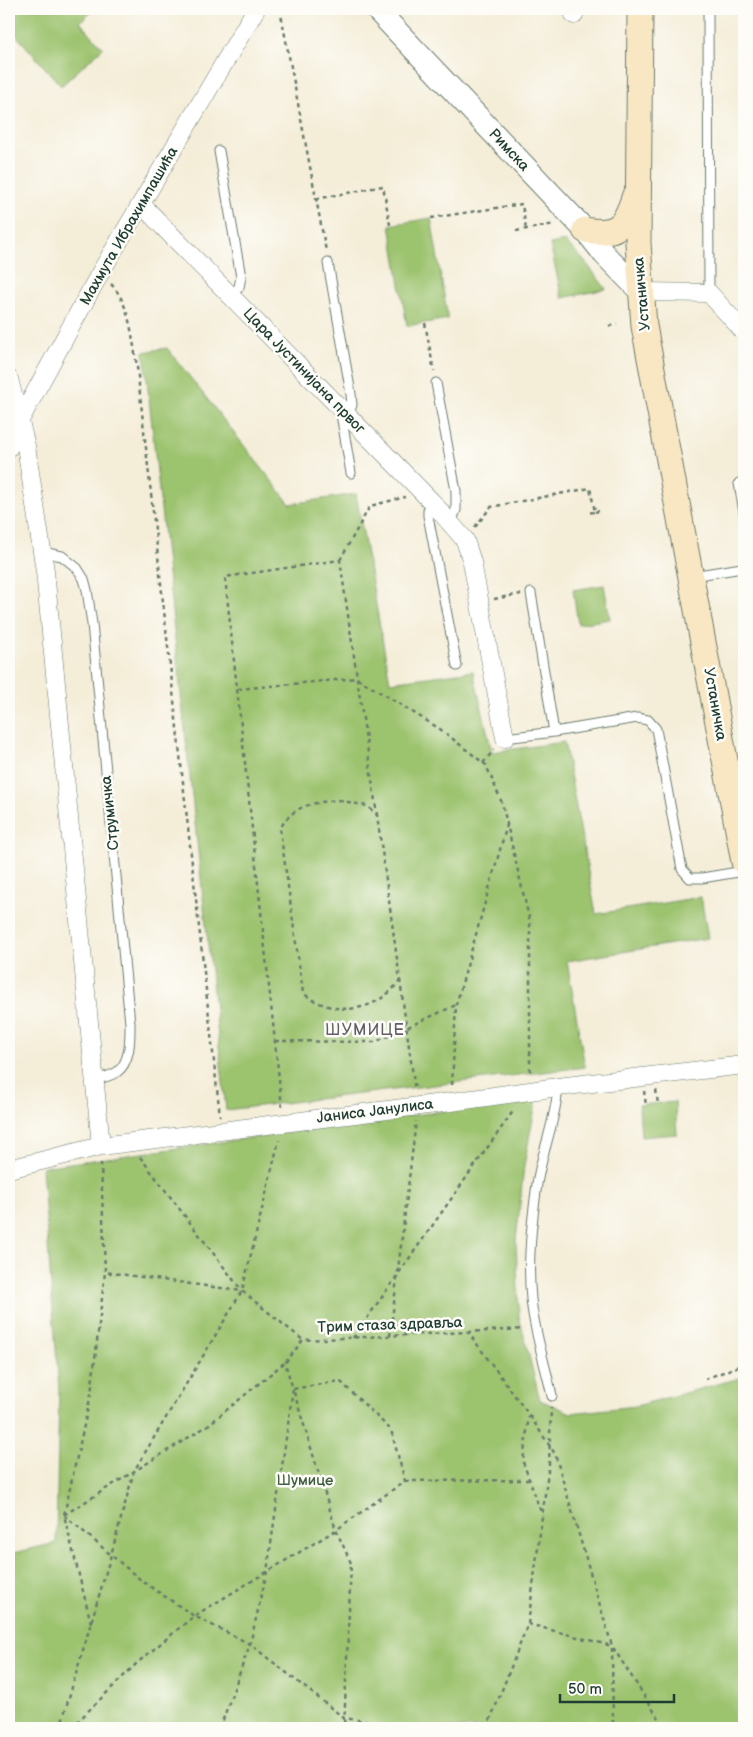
<svg xmlns="http://www.w3.org/2000/svg" width="753" height="1737" font-family="'Balsamiq Sans',sans-serif">
	<style>
		.green { fill: #9cc36e; stroke: #5e8051 }
		.lines { fill: none; stroke-linecap: round; stroke-linejoin: round }
		.service-casing { stroke: #6a7b6d; stroke-width: 11 }
		.minor-casing { stroke: #6a7b6d; stroke-width: 19 }
		.tertiary-casing { stroke: #6a7b6d; stroke-width: 24 }
		.secondary-casing { stroke: #6a7b6d; stroke-width: 27 }
		.path { stroke: #6a7b6d; stroke-width: 2.5; stroke-dasharray: 4 4; stroke-linecap: butt }
		.service { stroke: #fff; stroke-width: 9 }
		.minor { stroke: #fff; stroke-width: 18 }
		.tertiary { stroke: #fff; stroke-width: 22 }
		.secondary { stroke: #f9e7c3; stroke-width: 25 }
		.labels { text-anchor: middle; dominant-baseline: central; stroke-width: 5; stroke-linejoin: round; paint-order: stroke }
		.street-label { font-size: 15px; fill: #1f3d34; stroke: #fdfcf7 }
		.park-label { font-size: 15px; fill: #3e5e42; stroke: #fdfcf7 }
		.neighbourhood-label { font-size: 16px; letter-spacing: 1px; fill: #615e68; stroke: #fdfcf7 }
	</style>
	<rect width="100%" height="100%" fill="#fdfcf7"/>
	<filter id="ink" filterUnits="userSpaceOnUse"><feTurbulence type="fractalNoise" baseFrequency=".02" numOctaves="2"/><feDisplacementMap in="SourceGraphic" scale="10" xChannelSelector="R" yChannelSelector="G"/><feConvolveMatrix kernelMatrix="1 2 1 2 8 2 1 2 1" color-interpolation-filters="sRGB"/></filter>
	<filter id="wash" filterUnits="userSpaceOnUse"><feTurbulence type="fractalNoise" baseFrequency=".0096" numOctaves="4" result="noise"/><feDisplacementMap in="SourceGraphic" scale="20" xChannelSelector="R" yChannelSelector="G"/><feGaussianBlur stdDeviation="1.12" result="paint"/><feColorMatrix in="noise" values="0 0 0 0 0 0 0 0 0 0 0 0 0 0 0 0 0 1.4 0 .05"/><feComposite in="paint" operator="in"/></filter>
	<g filter="url(#wash)">
		<rect width="100%" height="100%" fill="#f4edd8"/>
		<path class="green" d="M9,9H95L80,22L103,48L61,86L9,27Z
			M431,218L448,319L407,326L390,225Z
			M565,241L587,264L606,289L562,298L550,244Z
			M167,348L290,504L356,494L390,682L473,671L492,752L564,742L596,914L701,897L708,938L567,961L585,1067L226,1110L144,352Z
			M604,585L610,619L578,624L573,590Z
			M537,1098L524,1165L516,1241L519,1316L540,1400L571,1413L636,1406L744,1377V1728H9V1554L56,1543L59,1389L42,1167Z
			M675,1102L677,1134L641,1137L639,1105Z"/>
	</g>
	<g filter="url(#ink)">
		<g class="lines">
			<defs>
				<path id="service" d="M708,9L709,293
					M219,151L241,277L239,287L231,296
					M328,263L351,394L352,405L348,415
					M436,383L456,491V510L451,523
					M341,414L351,473
					M739,483L744,512
					M432,502L428,510V516L457,666
					M42,552L62,556L77,568L84,579L87,590L92,624L130,1023C130,1038 131,1062 117,1072C111,1076 101,1078 95,1080
					M692,576L742,568L744,570
					M531,593L554,732
					M505,738L554,732L637,718L648,720L656,729L682,869L690,878H702L744,871
					M552,1396C545,1364 534,1331 531,1299C527,1261 532,1221 537,1184C542,1151 556,1120 558,1087"/>
				<path id="minor" d="M573,9L574,15
					M141,204L432,502L465,540L472,562L505,738
					M641,292L709,293L744,332
					M9,379L26,446L45,571L101,1146
					M9,447L20,420L99,275L256,9
					M9,1169L101,1146L451,1102L558,1087L744,1065"/>
				<path id="tertiary" d="M376,9L585,230L604,254L641,292"/>
				<path id="secondary" d="M640,9L638,243L644,326L744,862
					M585,230C619,236 625,225 635,195"/>
			</defs>
			<use href="#service" class="service-casing"/>
			<use href="#minor" class="minor-casing"/>
			<use href="#tertiary" class="tertiary-casing"/>
			<use href="#secondary" class="secondary-casing"/>
			<path class="path" d="M280,9L326,251
				M316,199L383,186L390,225
				M431,218L522,204L526,230
				M516,231L555,224
				M111,284C130,303 133,342 137,367L220,1116
				M425,323L434,371
				M609,326L617,324
				M595,512L602,510
				M475,527L491,507L590,488L595,512L586,513
				M340,560L370,506L405,497
				M494,599L521,594
				M238,689L357,678L440,729L486,765L502,803L530,922V1074
				M483,763L494,750
				M339,800L367,806L377,815L400,980C377,1013 334,1018 303,993L280,829C292,805 315,802 339,800Z
				M400,980L415,1091
				M275,1041L375,1042L456,1005
				M452,1085L456,1005L507,825
				M656,1090L658,1104
				M644,1091L646,1105
				M282,1107L225,577L340,560L377,815
				M140,1157L242,1291
				M101,1163L105,1272L242,1291L303,1340
				M468,1332L524,1329
				M390,1336L416,1121
				M353,1338L514,1110
				M705,1379L744,1364
				M530,1416L555,1454L612,1646L665,1728
				M405,1481L529,1480
				M64,1515L142,1581L194,1616L250,1644L344,1718L414,1728
				M64,1515L207,1426L284,1363
				M91,1623L64,1515L91,1394L105,1272
				M528,1624L612,1646
				M612,1648L613,1728
				M60,1728L111,1555L134,1471L242,1291L279,1140
				M71,1728L137,1663L194,1616L336,1530L405,1481L391,1430L340,1381L293,1389L336,1530L351,1563L344,1728
				M220,1728L250,1644L267,1572L293,1389L285,1363L303,1340L468,1332L529,1415L523,1462L542,1515
				M487,1728L528,1624L549,1464L551,1408"/>
			<use href="#service" class="service"/>
			<use href="#minor" class="minor"/>
			<use href="#tertiary" class="tertiary"/>
			<use href="#secondary" class="secondary"/>
		</g>
	</g>
	<g class="labels">
		<g class="street-label">
			<text transform="translate(509 150) rotate(47)">Римска</text>
			<text transform="translate(129 226) rotate(-60)">Махмута Ибрахимпашића</text>
			<text transform="translate(642 294) rotate(-95)">Устаничка</text>
			<text transform="translate(304 371) rotate(46)">Цара Јустинијана првог</text>
			<text transform="translate(715 704) rotate(80)">Устаничка</text>
			<text transform="translate(110 813) rotate(-96)">Струмичка</text>
			<text transform="translate(375 1111) rotate(-7)">Јаниса Јанулиса</text>
			<text transform="translate(390 1325) rotate(-2)">Трим стаза здравља</text>
		</g>
		<g class="park-label">
			<text x="305" y="1480">Шумице</text>
		</g>
		<g class="neighbourhood-label">
			<text x="365" y="1030">ШУМИЦЕ</text>
		</g>
	</g>
	<rect width="753" height="1737" fill="none" stroke="#fdfcf7" stroke-width="30"/>
	<path d="M560 1694v8h114v-8" fill="none" stroke="#1f3d34" stroke-width="2.5"/>
	<text x="568" y="1694" font-size="15" fill="#1f3d34" stroke="#fdfcf7" stroke-width="4" paint-order="stroke">50 m</text>
</svg>
